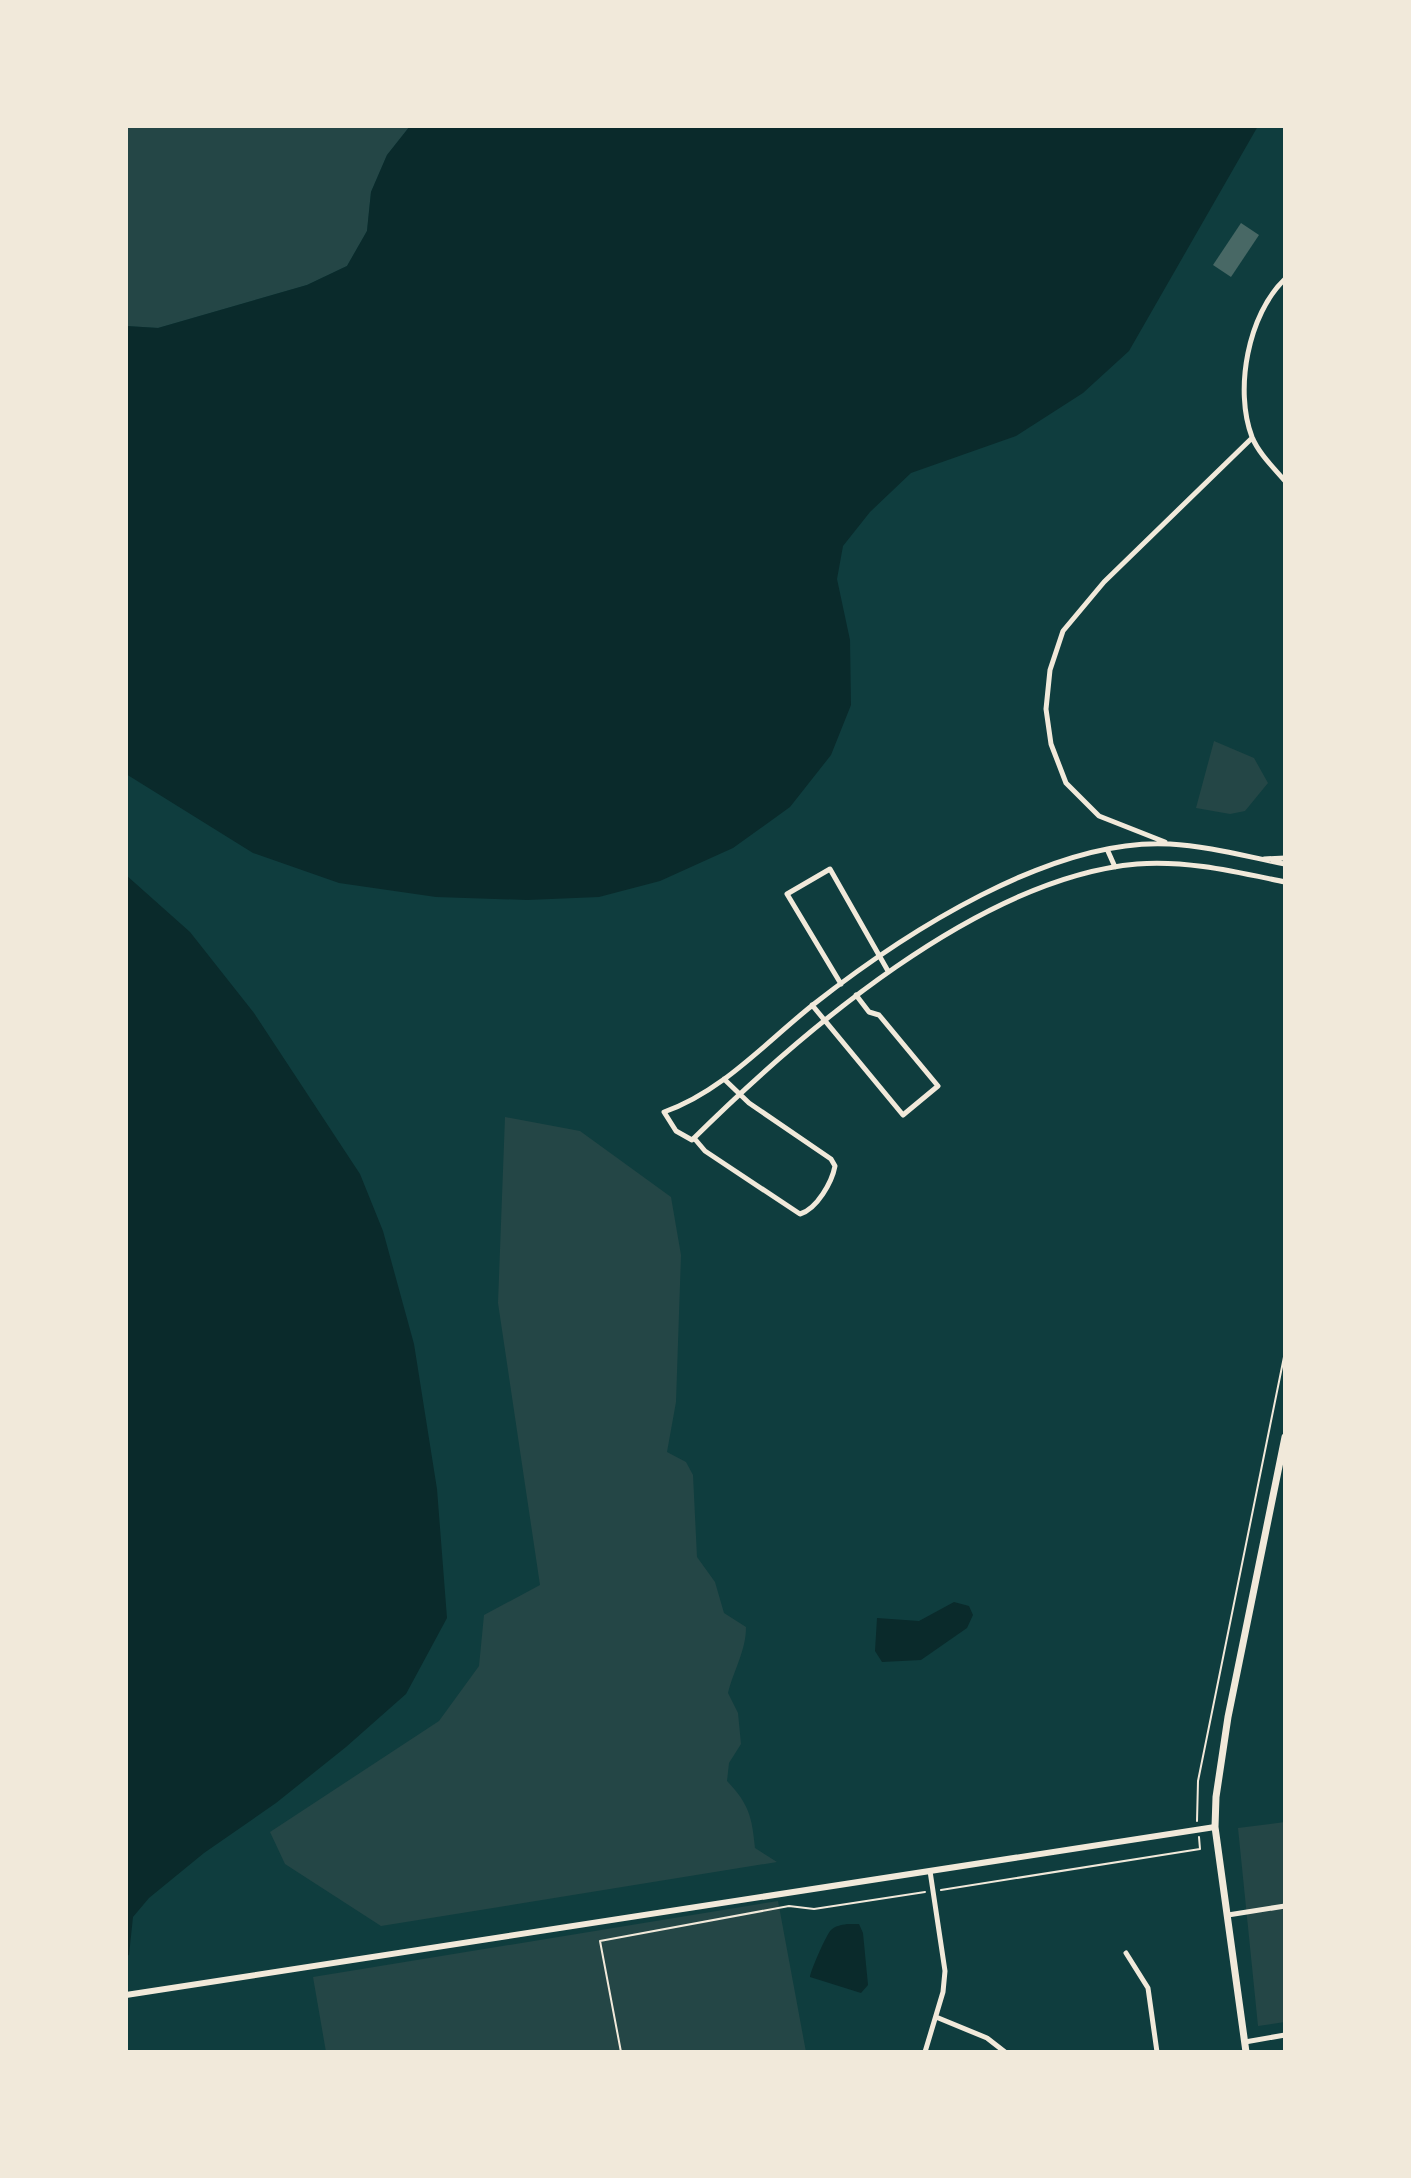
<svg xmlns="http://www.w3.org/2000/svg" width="1411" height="2178" font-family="'Times New Roman',serif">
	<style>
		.green { fill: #244646 }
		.water { fill: #0a2a2b }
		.building { fill: #486865 }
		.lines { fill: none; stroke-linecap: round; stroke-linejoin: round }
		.path { stroke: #f1e9da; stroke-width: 2 }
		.minor { stroke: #f1e9da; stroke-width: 5 }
		.tertiary { stroke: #f1e9da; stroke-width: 6 }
		.secondary { stroke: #f1e9da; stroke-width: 7 }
	</style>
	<rect width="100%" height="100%" fill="#0f3d3e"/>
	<path class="green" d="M126,126H410L387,155L371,192L367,231L347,266L307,285L158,328L126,326Z
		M1214,741L1254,758L1268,783L1245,811L1230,814L1196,808Z
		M505,1117L580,1131L671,1197L681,1255L676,1402L667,1452L686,1462L693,1475L697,1557L715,1582L724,1613L746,1627C746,1651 734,1669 728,1693L738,1713L741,1744L729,1763L727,1781C749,1804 752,1817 755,1848L777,1862L381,1926L285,1864L270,1832L439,1721L479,1666L484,1615L540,1585L498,1303Z
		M1285,1822V2022L1258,2026L1238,1828Z
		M778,1901L806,2052H326L313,1977Z"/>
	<path class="water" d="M410,126H1258L1129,351L1083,393L1016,436L911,473L870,512L843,546L837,579L850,640L851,705L831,755L790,807L733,848L660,881L599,897L527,900L436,897L339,883L253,853L126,774V326L158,328L307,285L347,266L367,231L371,192L387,155Z
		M126,875L190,932L254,1013L360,1174L383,1231L414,1344L437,1489L447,1618L406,1694L346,1747L276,1803L204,1853L149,1898L133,1917L129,1955L126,1956Z
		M954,1602L969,1606L973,1615L967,1628L921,1660L882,1662L875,1651L877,1618L919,1621Z
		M847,1924H859L863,1933L868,1985L861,1993L810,1977C810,1972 827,1933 831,1930C835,1926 841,1925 847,1924Z"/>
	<path class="building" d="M1241,223L1259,235L1231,277L1213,265Z"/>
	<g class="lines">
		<path class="path" d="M1197,1821L1198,1781L1285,1352
			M941,1890L1200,1849L1199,1837
			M621,2052L600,1941L789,1906L814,1909L925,1892"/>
		<path class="minor" d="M1285,279C1248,314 1234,390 1252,437C1259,454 1274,468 1285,481
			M1165,842L1099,816L1066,783L1051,744L1046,709L1050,670L1063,631L1104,582L1252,438
			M1107,849L1115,867
			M1264,859L1285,858
			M1285,864C1248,857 1208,846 1170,844C1052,837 903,934 814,1004C766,1042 722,1092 664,1112L676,1131L692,1140C801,1032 979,878 1137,864C1187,860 1236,872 1285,882
			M841,984L787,894L830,869L888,971
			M812,1005L903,1115L938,1086L879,1015L869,1012L856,995
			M694,1138L705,1151L800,1214C817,1209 832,1182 835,1166L831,1159L749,1103L724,1079
			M1228,1915L1285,1906
			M1126,1953L1148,1988L1157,2052
			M936,2017L987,2038L1005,2052
			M1245,2042L1285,2035
			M925,2052L943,1992L945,1971L930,1871"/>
		<path class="tertiary" d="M126,1995L1215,1827"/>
		<path class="secondary" d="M1246,2052L1215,1827L1216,1797L1228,1717L1285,1437"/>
	</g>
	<rect width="1411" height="2178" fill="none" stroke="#f1e9da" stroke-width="256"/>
</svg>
